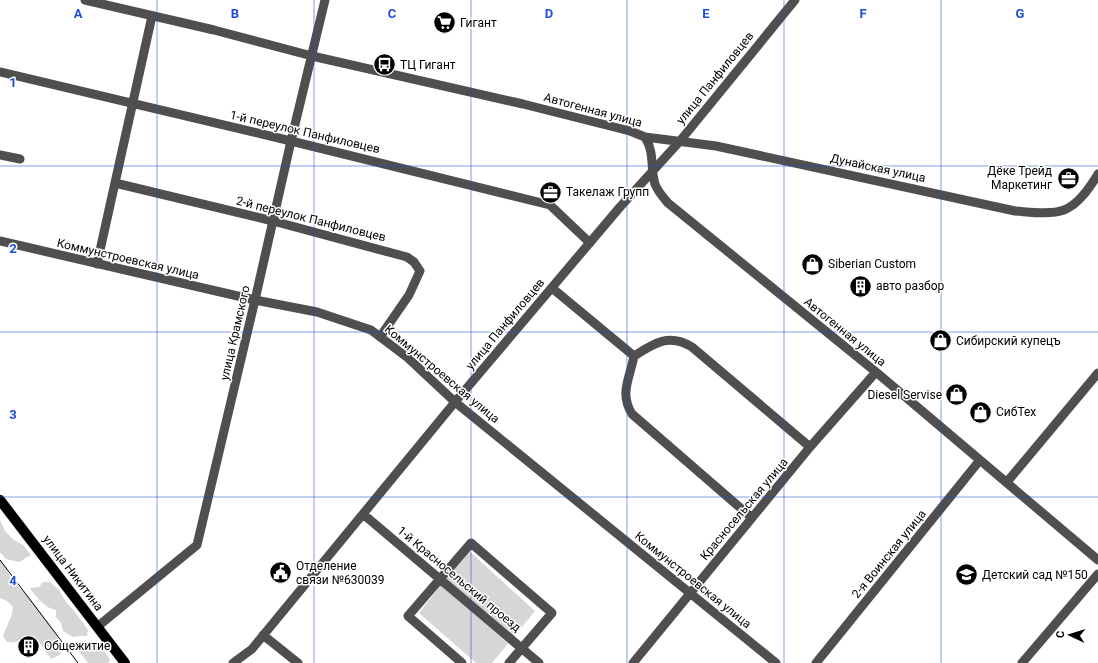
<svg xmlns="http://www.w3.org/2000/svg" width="1098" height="663" font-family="Roboto,sans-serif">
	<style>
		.green { fill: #d6d6d6 }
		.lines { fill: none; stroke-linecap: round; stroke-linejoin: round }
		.major-casing { stroke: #dbdbdb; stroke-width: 11 }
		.minor { stroke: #4f4f4f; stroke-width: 9 }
		.major { stroke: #000; stroke-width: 10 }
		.tram { stroke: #000; stroke-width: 1 }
		.grid { fill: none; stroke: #1d4ed8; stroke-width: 1; stroke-opacity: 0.55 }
		.labels { text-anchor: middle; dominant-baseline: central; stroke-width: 3; stroke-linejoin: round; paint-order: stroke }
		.poi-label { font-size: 12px; fill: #000; stroke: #fff; text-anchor: start }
		.street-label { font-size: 12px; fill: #000; stroke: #fff }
		.grid-label { font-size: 13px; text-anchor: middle; font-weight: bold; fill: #1d4ed8; stroke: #fff; stroke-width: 3; stroke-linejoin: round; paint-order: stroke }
	</style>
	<rect width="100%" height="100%" fill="#fff"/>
	<path class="green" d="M0,520L5,531L14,540L23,545L31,555L19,562L6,559L0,552Z
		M468,550L535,611L492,663H476L419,613Z
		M0,560L6,567L11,579L29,597L54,630L59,640L61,648L60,655L51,659L39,642L31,637C22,638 16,644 7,642L3,636L12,614L13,607L7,601L0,598Z
		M43,582H50L59,590L66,602L75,612L88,630L87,636H80L73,637L63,631L61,623L56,617V610C46,609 35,596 30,588L39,587Z
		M87,642L102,648L110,660L108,663H88L83,656L77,651L78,644Z"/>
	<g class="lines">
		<defs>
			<path id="major" d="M0,500L125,663"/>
		</defs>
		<use href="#major" class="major-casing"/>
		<path class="minor" d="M85,0L214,30L312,56L523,104L630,131L645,137C655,153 650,168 655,184C658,192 663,197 668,203L876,372L1098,560
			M0,72L291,141L550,205L590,243
			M645,137L716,146L1015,211C1030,212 1050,215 1064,210C1079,204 1090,187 1098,174
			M0,155L20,159
			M115,183L273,221L407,257L414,262L420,271L409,295L380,337
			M0,241L255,300L317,312L371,330L408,358L455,402L776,663
			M97,264L152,16
			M552,288L634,356C630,378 619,393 632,414L752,518
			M634,356C654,343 669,333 692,347L810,447
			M1007,482L1098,373
			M363,514L539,663
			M97,627L197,545L255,300L291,141L325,0
			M263,635L298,663
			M233,663L252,649L455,402L620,207L680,141L795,0
			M462,663L408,616L471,543L552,613L509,663
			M633,663L810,447L876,372
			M816,663L980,460
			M1022,663L1098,574"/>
		<use href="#major" class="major"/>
		<path class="tram" d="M0,560L78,663"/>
	</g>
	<path class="grid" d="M157,0V663M314,0V663M471,0V663M627,0V663M784,0V663M941,0V663M0,166H1098M0,332H1098M0,497H1098"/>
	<defs>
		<symbol id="supermarket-disc" viewBox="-11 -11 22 22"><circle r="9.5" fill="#000" stroke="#fff"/><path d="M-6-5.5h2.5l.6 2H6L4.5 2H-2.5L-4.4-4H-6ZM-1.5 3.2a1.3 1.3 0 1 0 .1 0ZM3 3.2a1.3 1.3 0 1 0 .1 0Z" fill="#fff"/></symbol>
		<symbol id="bus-disc" viewBox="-11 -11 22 22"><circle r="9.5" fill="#000" stroke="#fff"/><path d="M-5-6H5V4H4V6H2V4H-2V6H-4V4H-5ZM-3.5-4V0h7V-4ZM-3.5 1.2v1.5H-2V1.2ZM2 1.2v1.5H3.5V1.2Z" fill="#fff"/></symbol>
		<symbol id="office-disc" viewBox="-11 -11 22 22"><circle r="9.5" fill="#000" stroke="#fff"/><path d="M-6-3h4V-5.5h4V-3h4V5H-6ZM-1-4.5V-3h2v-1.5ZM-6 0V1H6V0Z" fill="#fff"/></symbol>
		<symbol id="shop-disc" viewBox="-11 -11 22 22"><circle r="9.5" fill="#000" stroke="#fff"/><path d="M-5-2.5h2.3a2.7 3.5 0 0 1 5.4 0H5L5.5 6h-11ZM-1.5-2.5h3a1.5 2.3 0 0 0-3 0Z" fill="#fff"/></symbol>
		<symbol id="building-disc" viewBox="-11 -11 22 22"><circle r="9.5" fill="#000" stroke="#fff"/><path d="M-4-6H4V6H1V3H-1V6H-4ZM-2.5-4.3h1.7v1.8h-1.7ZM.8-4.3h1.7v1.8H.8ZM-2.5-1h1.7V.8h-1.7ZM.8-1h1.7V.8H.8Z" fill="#fff"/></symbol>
		<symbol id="civic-disc" viewBox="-11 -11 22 22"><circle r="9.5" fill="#000" stroke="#fff"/><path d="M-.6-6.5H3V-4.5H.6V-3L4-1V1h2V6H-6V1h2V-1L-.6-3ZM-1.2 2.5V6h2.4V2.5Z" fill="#fff"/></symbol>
		<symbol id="school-disc" viewBox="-11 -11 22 22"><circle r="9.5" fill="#000" stroke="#fff"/><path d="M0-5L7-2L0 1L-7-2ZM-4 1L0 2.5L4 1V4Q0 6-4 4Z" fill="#fff"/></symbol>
	</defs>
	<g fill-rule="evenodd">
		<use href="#supermarket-disc" x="432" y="10" width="25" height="25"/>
		<use href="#bus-disc" x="372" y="52" width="25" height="25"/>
		<use href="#office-disc" x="1056" y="166" width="25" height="25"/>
		<use href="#office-disc" x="538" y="180" width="25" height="25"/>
		<use href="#shop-disc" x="800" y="252" width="25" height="25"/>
		<use href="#building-disc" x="848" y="274" width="25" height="25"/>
		<use href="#shop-disc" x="928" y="328" width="25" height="25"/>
		<use href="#shop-disc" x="944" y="382" width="25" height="25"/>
		<use href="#shop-disc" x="968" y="400" width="25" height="25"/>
		<use href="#civic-disc" x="268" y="560" width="25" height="25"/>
		<use href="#school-disc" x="954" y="562" width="25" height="25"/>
		<use href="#building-disc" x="16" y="634" width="25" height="25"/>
	</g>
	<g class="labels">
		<g class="poi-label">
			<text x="460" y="23">Гигант</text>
			<text x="400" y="65">ТЦ Гигант</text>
			<text x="1052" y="171" text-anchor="end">Дёке Трейд<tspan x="1052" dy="14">Маркетинг</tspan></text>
			<text x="566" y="192">Такелаж Групп</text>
			<text x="828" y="264">Siberian Custom</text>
			<text x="876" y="286">авто разбор</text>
			<text x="956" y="341">Сибирский купецъ</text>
			<text x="942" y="395" text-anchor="end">Diesel Servise</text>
			<text x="996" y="412">СибТех</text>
			<text x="296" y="566">Отделение<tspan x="296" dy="14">связи №630039</tspan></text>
			<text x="982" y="575">Детский сад №150</text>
			<text x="44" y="646">Общежитие</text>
		</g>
		<g class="street-label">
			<text transform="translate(715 78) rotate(-51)">улица Панфиловцев</text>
			<text transform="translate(593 110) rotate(15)">Автогенная улица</text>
			<text transform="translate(305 132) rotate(13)">1-й переулок Панфиловцев</text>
			<text transform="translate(878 168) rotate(12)">Дунайская улица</text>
			<text transform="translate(311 219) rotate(14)">2-й переулок Панфиловцев</text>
			<text transform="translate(128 259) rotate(13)">Коммунстроевская улица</text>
			<text transform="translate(505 324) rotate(-50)">улица Панфиловцев</text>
			<text transform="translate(845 332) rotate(39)">Автогенная улица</text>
			<text transform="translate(235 333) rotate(-77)">улица Крамского</text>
			<text transform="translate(442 374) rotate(40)">Коммунстроевская улица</text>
			<text transform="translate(744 509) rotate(-50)">Красносельская улица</text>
			<text transform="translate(889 554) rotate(-51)">2-я Воинская улица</text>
			<text transform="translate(73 573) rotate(53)">улица Никитина</text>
			<text transform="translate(459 579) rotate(40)">1-й Красносельский проезд</text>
			<text transform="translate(693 580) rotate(39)">Коммунстроевская улица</text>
		</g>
	</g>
	<g class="grid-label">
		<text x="78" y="18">A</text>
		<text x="235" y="18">B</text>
		<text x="392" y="18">C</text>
		<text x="549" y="18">D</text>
		<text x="706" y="18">E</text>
		<text x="863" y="18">F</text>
		<text x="1020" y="18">G</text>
		<text x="13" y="87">1</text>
		<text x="13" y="253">2</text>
		<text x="13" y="419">3</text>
		<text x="13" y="585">4</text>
	</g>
	<g transform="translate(1070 635) rotate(274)" stroke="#ffffff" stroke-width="3" paint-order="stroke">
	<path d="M0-3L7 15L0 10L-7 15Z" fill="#000000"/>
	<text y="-6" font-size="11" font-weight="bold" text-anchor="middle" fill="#000000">С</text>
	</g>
</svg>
